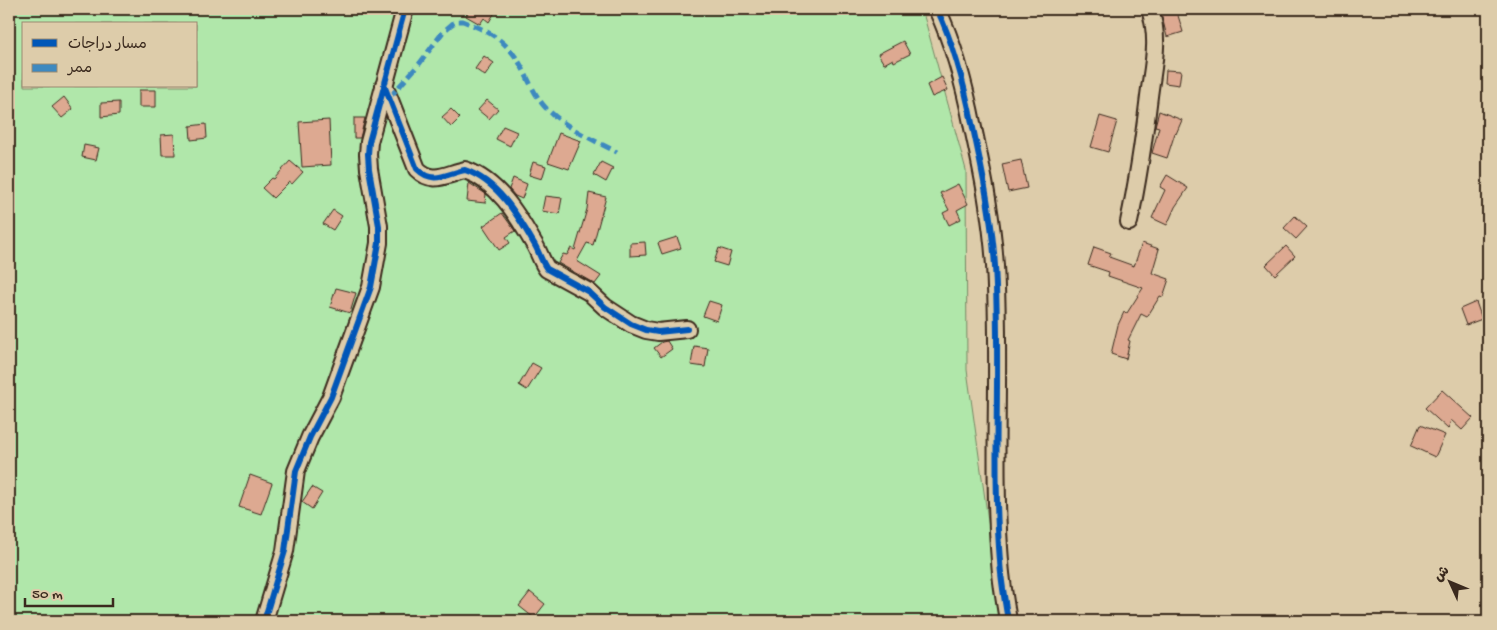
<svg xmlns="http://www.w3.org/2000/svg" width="1497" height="630" font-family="'Gochi Hand','Playpen Sans Arabic',sans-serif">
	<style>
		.green { fill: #b0e7aa; stroke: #768864; fill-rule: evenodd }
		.building { fill: #dda991; stroke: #3b2a1e }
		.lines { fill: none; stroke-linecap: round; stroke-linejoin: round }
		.minor-casing { stroke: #3b2a1e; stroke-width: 20 }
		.minor { stroke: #dca; stroke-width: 16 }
		.quiet { stroke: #3e89bf; stroke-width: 5; stroke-dasharray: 10 5; stroke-linecap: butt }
		.cycleway-casing { stroke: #dca; stroke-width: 9 }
		.cycleway { stroke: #0057b8; stroke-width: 6 }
	</style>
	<rect width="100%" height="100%" fill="#dca"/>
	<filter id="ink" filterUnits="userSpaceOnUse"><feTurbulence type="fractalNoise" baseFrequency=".02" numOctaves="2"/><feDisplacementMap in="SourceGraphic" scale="10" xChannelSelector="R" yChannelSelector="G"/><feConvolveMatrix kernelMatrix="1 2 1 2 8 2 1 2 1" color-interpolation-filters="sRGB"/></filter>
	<g filter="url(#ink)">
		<path class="green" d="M9,9H922L966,170L967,370L1002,621H9ZM24,24H196V86H24Z"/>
		<path class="building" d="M468,9H497L489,22L484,18L480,24L466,16L470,10Z
			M1160,9H1176L1183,32L1167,37Z
			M903,41L910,54L894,62L893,59L884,64L878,54Z
			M484,56L494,63L485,76L475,69Z
			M1166,70L1181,71L1179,85L1165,83Z
			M942,77L948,90L932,97L927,85Z
			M139,90H156V107H139Z
			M64,97L73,109L62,118L52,107Z
			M487,100L498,109L489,119L478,110Z
			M119,102V115L101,117V103Z
			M451,109L460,118L451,127L442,117Z
			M1159,111L1182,120L1176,134L1175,133L1167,158L1152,153L1159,127L1155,126Z
			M1100,116L1117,121L1108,152L1091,147Z
			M354,118H365L360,138H354Z
			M329,120L331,165L302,167L299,122Z
			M206,124L207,138L191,140L190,126Z
			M503,126L517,132L510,146L496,139Z
			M559,133L581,141L569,169L548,162Z
			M174,134L175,155H162L161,135Z
			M84,145L99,148L96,160L82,157Z
			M1021,160L1027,188L1008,192L1002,164Z
			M290,161L303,172L292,184L289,182L273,198L262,188L272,178L274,179Z
			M533,162L546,166L542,179L529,175Z
			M601,162L613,168L606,182L594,175Z
			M1167,175L1188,188L1175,207L1167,225L1152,218L1165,190L1160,187Z
			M513,178L527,184L522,199L515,196L509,189Z
			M469,183L486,194L485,203L467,201Z
			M958,184L968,204L957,210L961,219L949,225L943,213L949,210L940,193Z
			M589,193L606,197L593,245L587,243L577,261L601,276L595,284L558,263L563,254L567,255L571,248L575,250L587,209Z
			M545,196L562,198L559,214L542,211Z
			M333,210L342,216L333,230L323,224Z
			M502,213L515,231L506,237L510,243L499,250L483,226Z
			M1295,216L1307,227L1296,239L1284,228Z
			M677,237L681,248L662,254L658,243Z
			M645,242L646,255L630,256V243Z
			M1142,243L1159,249L1152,273L1169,279L1163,297L1160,296L1147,317L1141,314L1128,340L1130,341L1126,359L1111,354L1118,325L1124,312L1127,313L1143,288L1108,276L1109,272L1088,265L1094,247L1111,253L1109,257L1134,266Z
			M1286,246L1295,256L1275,275L1266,265Z
			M719,248L731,252L727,266L714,262Z
			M336,288L356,293L350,313L330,307Z
			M709,301L722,305L717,321L703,316Z
			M1476,302L1482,319L1466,325L1460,309Z
			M667,341L672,349L661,357L654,348L662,342Z
			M694,346L708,348L705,367L691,365Z
			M532,363L541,368L527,390L519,385Z
			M1442,390L1473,418L1462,430L1451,420L1448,429L1425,408Z
			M1420,425L1445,435L1435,457L1411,446Z
			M250,475L272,483L261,514L239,507Z
			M312,487L322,493L312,509L302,502Z
			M530,592L545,604L534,618L519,606Z"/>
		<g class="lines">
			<defs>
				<path id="minor" d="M937,9C955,47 965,87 973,128C983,174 992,219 995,266C1001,365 992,463 1000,561C1001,581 1005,601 1008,621
					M384,85L417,169C433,185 446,174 465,170C497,181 517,214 533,242C539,251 541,261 547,269L589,292L605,307L631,324L646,330L658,332L687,329
					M1129,222C1138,180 1144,138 1149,96C1153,64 1160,41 1150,9
					M264,621L285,551L296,471L310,437L331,397L371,287L379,243V226L369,169L368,154L369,142L405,9"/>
			</defs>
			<use href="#minor" class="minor-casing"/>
			<use href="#minor" class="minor"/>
			<path class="quiet" d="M389,98L420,63L443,32L452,24L457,21H463C493,33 509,42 524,71C530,83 536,97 545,107C564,127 593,140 617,152"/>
			<defs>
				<path id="cycleway" d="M937,9C955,47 965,87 973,128C983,174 992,219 995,266C1001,365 992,463 1000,561C1001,581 1005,601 1008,621
					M384,85L417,169C433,185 446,174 465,170C497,181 517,214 533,242C539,251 541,261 547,269L589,292L605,307L631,324L646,330L658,332L687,329
					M264,621L285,551L296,471L310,437L331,397L371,287L379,243V226L369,169L368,154L369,142L405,9"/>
			</defs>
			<use href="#cycleway" class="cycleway-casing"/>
			<use href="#cycleway" class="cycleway"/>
		</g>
	</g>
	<rect width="1497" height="630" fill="none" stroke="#dca" stroke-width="30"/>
	<rect x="15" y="15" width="1467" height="600" fill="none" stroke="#3b2a1e" stroke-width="2" filter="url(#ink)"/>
	<rect x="22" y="22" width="175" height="65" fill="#ddccaa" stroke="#9c8b72"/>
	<rect x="32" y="39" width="25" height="8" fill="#0057b8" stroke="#9c8b72"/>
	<text x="68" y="48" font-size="15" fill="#3b2a1e">مسار دراجات</text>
	<rect x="32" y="64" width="25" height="8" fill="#3e89bf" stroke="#9c8b72"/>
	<text x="68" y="72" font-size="15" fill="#3b2a1e">ممر</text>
	<g transform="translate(1450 582) rotate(314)" stroke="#ddccaa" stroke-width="4" paint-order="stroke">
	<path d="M0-4L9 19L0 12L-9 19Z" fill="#3b2a1e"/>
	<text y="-8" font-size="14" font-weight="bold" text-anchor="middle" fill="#3b2a1e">ش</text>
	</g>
	<path d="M25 598v8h88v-8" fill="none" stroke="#3b2a1e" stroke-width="2.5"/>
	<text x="32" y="598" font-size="15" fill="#3b2a1e" stroke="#ddccaa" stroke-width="4" paint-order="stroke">50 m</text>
</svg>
